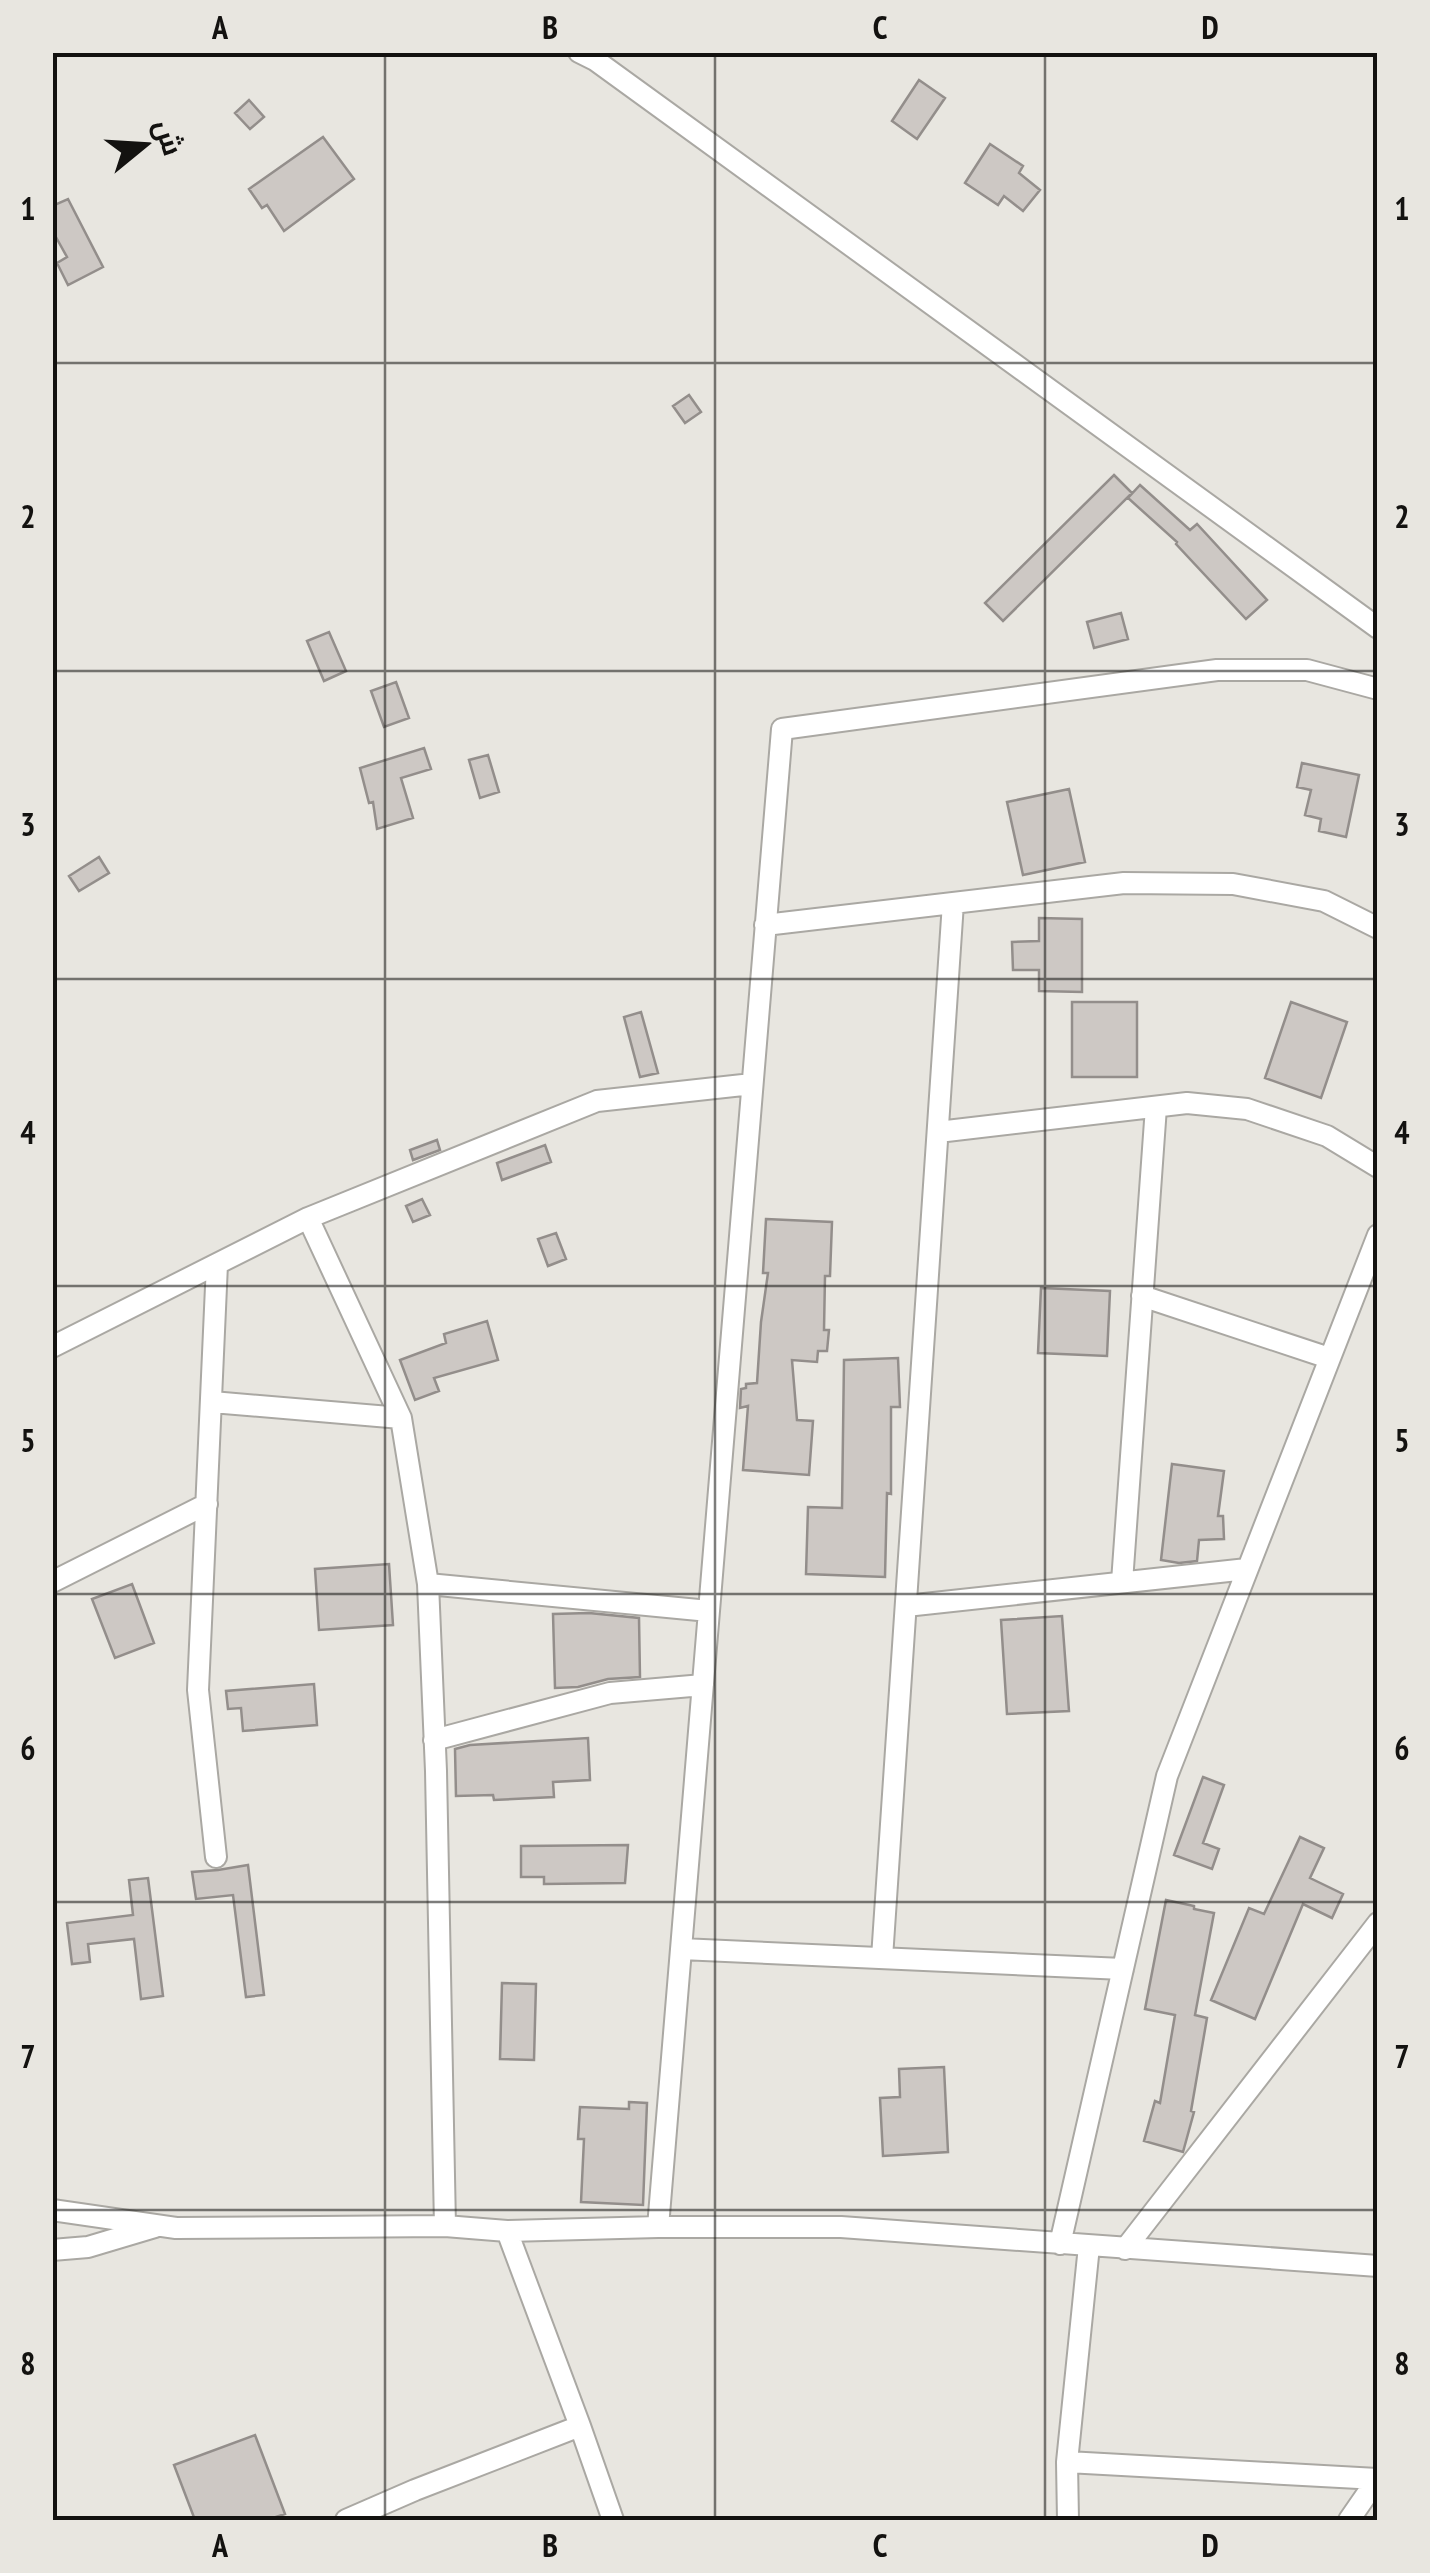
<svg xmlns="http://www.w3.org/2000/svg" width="1430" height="2573" font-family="'PT Sans Narrow',Cairo,sans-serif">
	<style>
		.building { fill: #cdc8c4; stroke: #938e8b; stroke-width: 2.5 }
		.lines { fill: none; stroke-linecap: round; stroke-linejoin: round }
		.minor-casing { stroke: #aaa8a3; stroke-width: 24 }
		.minor { stroke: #fff; stroke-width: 20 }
		.grid { fill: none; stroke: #131210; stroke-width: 2.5; stroke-opacity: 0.55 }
		.neatline { fill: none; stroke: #131210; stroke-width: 4 }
		.grid-label { font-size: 32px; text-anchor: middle; font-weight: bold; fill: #131210 }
	</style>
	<rect width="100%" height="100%" fill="#e8e6e0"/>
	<path class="building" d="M919,80L945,98L917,139L892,121Z
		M249,100L264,117L250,129L235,113Z
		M323,137L354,179L284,231L267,205L262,208L249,189Z
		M990,144L1023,166L1019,173L1040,190L1023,211L1004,196L998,205L965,183Z
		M68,199L103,267L68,285L57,263L67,257L52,230V206Z
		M689,395L701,412L685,423L673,406Z
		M1114,475L1132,493L1003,621L985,603Z
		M1140,485L1190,530L1197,524L1267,600L1246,619L1176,544L1177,542L1128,498Z
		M1121,613L1128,639L1094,648L1087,622Z
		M329,632L346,671L324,681L307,641Z
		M396,682L409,718L384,727L371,691Z
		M424,748L431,769L401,778L413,818L377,829L373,802L369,803L360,768Z
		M488,755L499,792L480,798L469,760Z
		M1302,763L1359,775L1346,837L1319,831L1321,819L1305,815L1311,790L1297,787Z
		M1069,789L1085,862L1023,875L1007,802Z
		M99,857L109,873L79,891L69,876Z
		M1039,918L1082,919V992L1039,991V970H1013L1012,942L1039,941Z
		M1072,1002H1137V1077H1072Z
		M1291,1002L1347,1022L1321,1098L1265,1078Z
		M641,1012L658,1073L640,1077L624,1017Z
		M437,1140L440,1150L413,1160L410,1150Z
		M545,1145L551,1162L502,1180L497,1163Z
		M422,1199L430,1215L413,1222L406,1206Z
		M766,1219L832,1222L830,1276H825L824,1330H829L827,1351H818L817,1362L792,1360L797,1420L813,1421L809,1475L743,1470L748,1406L740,1408L741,1389L746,1388V1384L757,1383L761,1322L768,1273H763Z
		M556,1233L566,1259L548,1266L538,1239Z
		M1041,1288L1110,1291L1107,1356L1038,1353Z
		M487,1321L498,1360L434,1378L439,1391L415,1400L400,1360L446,1343L444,1334Z
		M898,1358L900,1407H891V1494L887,1493L885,1577L806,1574L808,1507L842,1508L844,1360Z
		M1172,1464L1224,1471L1218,1516H1223L1224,1539L1199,1540L1197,1561L1179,1563L1161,1560Z
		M389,1564L393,1625L319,1630L315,1569Z
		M132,1584L154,1643L115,1658L92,1599Z
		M589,1613L639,1618L640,1677L608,1679L578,1687L555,1688L553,1614Z
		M1062,1616L1069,1711L1007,1714L1001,1620Z
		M314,1684L317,1725L243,1731L241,1708L228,1709L226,1691Z
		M588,1738L590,1780L553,1782L554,1797L494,1800L493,1795L456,1796L455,1749L470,1745Z
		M1203,1777L1224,1785L1203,1843L1219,1849L1212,1869L1174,1855Z
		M1300,1837L1324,1848L1310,1878L1343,1894L1332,1918L1303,1904L1255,2019L1211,2000L1249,1908L1264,1914Z
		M628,1845L625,1883L544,1884V1877H521V1846Z
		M248,1865L264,1995L246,1997L233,1895L196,1899L192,1872L218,1870Z
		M148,1878L163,1996L141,1999L134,1939L88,1944L90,1962L72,1964L67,1923L133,1915L129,1880Z
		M1166,1900L1194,1906V1909L1214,1913L1195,2015L1207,2018L1191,2111L1194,2112L1183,2152L1144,2141L1155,2101L1160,2103L1175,2015L1145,2009Z
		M502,1983L536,1984L534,2060L500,2059Z
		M944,2067L948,2152L883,2156L880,2098L900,2097L899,2069Z
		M629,2102L647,2103L643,2205L581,2202L584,2139H578L580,2107L629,2109Z
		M255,2435L285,2514L267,2520H195L174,2465Z"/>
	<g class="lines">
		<defs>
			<path id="minor" d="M579,52L595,60L1378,628
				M765,925L1124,883L1233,884L1324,901L1378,928
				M938,1132L1187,1103L1247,1109L1327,1136L1378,1167
				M1142,1296L1329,1358
				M52,1347L308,1218
				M212,1402L401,1418
				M52,1582L207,1504
				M1122,1582L1156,1107
				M428,1584L436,1771L445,2226
				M906,1606L1247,1569
				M709,1611L428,1584L401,1418L308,1218L597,1101L752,1084
				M434,1740L610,1693L703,1685
				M216,1857L198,1690L217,1264
				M681,1949L1123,1969
				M882,1958L953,903
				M52,2210L176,2228L445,2226L507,2231L658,2227H841L1378,2266
				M658,2227L782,729L1217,670H1307L1378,689
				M1060,2244L1167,1776L1378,1235
				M1125,2249L1378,1923
				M52,2250L88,2247L155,2227
				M580,2426L613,2520
				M1067,2462L1377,2479
				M346,2520L415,2490L580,2426L507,2231
				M1068,2520L1067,2462L1089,2246
				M1349,2520L1378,2478"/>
		</defs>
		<use href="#minor" class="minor-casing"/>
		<use href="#minor" class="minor"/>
	</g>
	<path class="grid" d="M385,52V2520M715,52V2520M1045,52V2520M52,363H1378M52,671H1378M52,979H1378M52,1286H1378M52,1594H1378M52,1902H1378M52,2210H1378"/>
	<rect width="1430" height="2573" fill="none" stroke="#e8e6e0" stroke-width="110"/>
	<g transform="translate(145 145) rotate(72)" stroke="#e8e6e0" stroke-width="8" paint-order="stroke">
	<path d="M0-8L18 38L0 25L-18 38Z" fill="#131210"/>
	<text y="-15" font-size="28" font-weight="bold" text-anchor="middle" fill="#131210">ش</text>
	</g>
	<rect x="55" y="55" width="1320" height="2463" class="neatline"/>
	<g class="grid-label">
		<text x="220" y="39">A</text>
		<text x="550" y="39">B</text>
		<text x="880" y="39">C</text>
		<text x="1210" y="39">D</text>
		<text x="28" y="220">1</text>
		<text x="1402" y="220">1</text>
		<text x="28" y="528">2</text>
		<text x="1402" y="528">2</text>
		<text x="28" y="836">3</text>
		<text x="1402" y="836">3</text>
		<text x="28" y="1144">4</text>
		<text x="1402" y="1144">4</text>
		<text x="28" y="1452">5</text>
		<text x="1402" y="1452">5</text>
		<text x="28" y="1760">6</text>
		<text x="1402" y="1760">6</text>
		<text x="28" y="2068">7</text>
		<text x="1402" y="2068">7</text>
		<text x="28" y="2375">8</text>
		<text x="1402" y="2375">8</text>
		<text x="220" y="2557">A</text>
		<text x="550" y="2557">B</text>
		<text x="880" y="2557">C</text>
		<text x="1210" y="2557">D</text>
	</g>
</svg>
